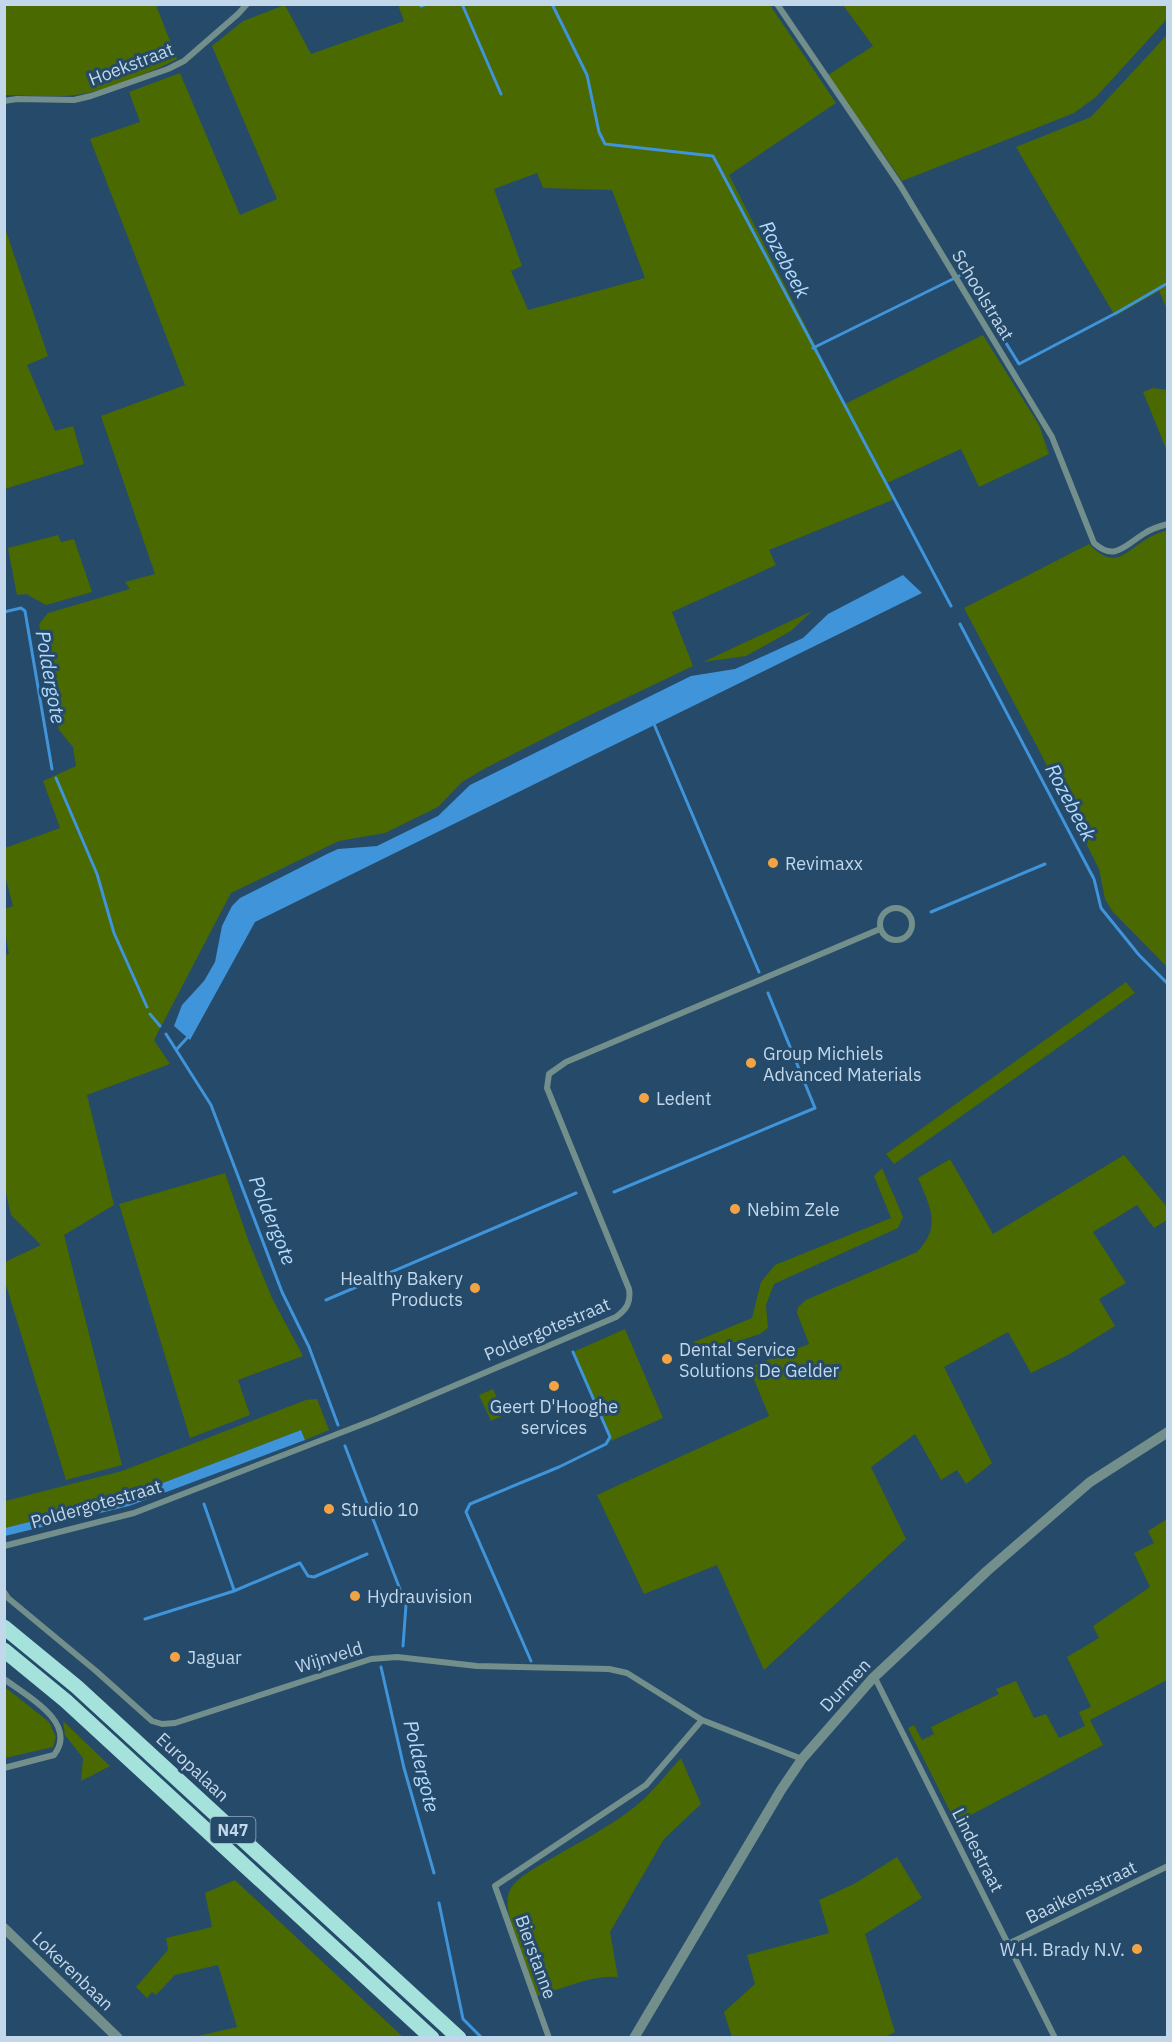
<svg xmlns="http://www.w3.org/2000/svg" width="1172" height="2042" font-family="'IBM Plex Sans',sans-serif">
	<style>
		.green { fill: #4a6900; fill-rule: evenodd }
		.water { fill: #3f94da }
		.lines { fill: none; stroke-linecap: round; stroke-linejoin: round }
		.stream { stroke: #3f94da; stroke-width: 3 }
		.minor { stroke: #738f8b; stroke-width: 6 }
		.tertiary { stroke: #738f8b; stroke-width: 10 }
		.trunk { stroke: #a4e2db; stroke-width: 15 }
		.poi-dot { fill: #f4a344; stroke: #254a6a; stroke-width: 2 }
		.labels { text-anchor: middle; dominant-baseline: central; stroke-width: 6; stroke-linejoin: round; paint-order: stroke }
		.shield { fill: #254a6a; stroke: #94adc4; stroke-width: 1.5 }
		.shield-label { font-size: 16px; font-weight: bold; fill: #c3d7ea }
		.street-label { font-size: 18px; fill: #c3d7ea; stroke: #254a6a }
		.poi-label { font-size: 18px; fill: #c3d7ea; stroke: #254a6a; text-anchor: start }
		.water-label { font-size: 20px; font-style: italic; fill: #b3daff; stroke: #254a6a }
	</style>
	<rect width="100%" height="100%" fill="#254a6a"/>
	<path class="green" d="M5,4L156,5L177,59C152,72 103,92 75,95C52,98 27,95 5,95Z
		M285,5L311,54L404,21L398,5H770L836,103L729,175L845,404L983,335L1039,425L1049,454L979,487L961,449L887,483L895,499L769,550L776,565L672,612L693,666L586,717L484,769L462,782L438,807L385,833L339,841L231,893L154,1040L170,1064L87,1095L114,1205L64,1235L122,1465L66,1480L5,1282V1262L41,1245L11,1215L5,1189L4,955L9,954L5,933L4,909L13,906L5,876V848L60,828L43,781L76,766L73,747L59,730L39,624L48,613L130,589L125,582L155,574L101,416L185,385L90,139L140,122L129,92L180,73L240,215L277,199L212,46L243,21ZM537,173L543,188L612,190L645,278L528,310L511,271L522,266L494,189Z
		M843,5H1167V19L1096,97L1074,113L902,181L828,75L873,46Z
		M1167,35V309L1159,291L1115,316L1016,147L1091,117Z
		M5,228L48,356L27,365L55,431L73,426L84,464L5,489Z
		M1153,388L1167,390V451L1143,392Z
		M1167,530H1168L1167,967L1113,912L1105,899L1099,869L1042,756L964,608L1089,544C1116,572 1125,551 1150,537C1155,534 1162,532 1167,530Z
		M58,535L61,542L74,539L92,592L46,605L26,594L17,595L8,548Z
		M812,611L791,631L746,656L703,662Z
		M1126,982L1135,993L894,1164L886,1154Z
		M1124,1155L1167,1207V1220L1154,1228L1137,1205L1093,1232L1126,1283L1099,1299L1115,1326L1068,1355L1031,1373L1008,1332L944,1367L992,1463L966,1484L957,1470L941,1480L915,1434L871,1467L906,1539L764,1670L717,1565L644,1594L597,1495L769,1416L749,1367L809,1344L797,1313L798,1307L806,1300L917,1252C942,1226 930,1207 918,1178L950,1159L993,1234Z
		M882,1168L903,1217L898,1228L774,1284L766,1305L768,1328L760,1334L698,1354L694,1342L752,1318L761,1282L775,1265L891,1218L874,1176Z
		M225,1173L249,1242L272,1298L303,1356L238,1380L250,1415L190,1438L119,1204Z
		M625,1329L663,1418L611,1441L573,1352Z
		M493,1389L504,1415L491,1421L479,1395Z
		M317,1399L329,1430L305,1440L301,1430L121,1499L5,1528V1501L122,1471L306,1400Z
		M1167,1519V1680L1090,1720L1103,1745L956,1823L908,1728L914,1725L922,1740L934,1734L931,1727L999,1694L996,1689L1016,1681L1034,1718L1046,1714L1059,1738L1085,1726L1079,1712L1091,1707L1067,1657L1099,1638L1093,1626L1150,1587L1134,1553L1154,1543L1148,1531Z
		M5,1687L49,1722L56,1737L53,1747L5,1758Z
		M63,1721L110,1766L81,1781L83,1758L65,1735Z
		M681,1758L701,1804L664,1839L610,1932L618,1977C590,1975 563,1989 537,1996C529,1972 504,1919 508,1896C510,1882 529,1872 540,1865C572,1846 609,1828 637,1805C653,1792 667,1773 681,1758Z
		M897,1857L922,1898L865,1934L895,2032L883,2038L732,2037L724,2012L755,1984L747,1955L829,1933L819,1900L854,1884Z
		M235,1880L403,2037H193L237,2027L218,1965L175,1975L156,1995L152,1992L147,1998L136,1987L168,1950L166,1938L212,1927L205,1893Z"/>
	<path class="water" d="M903,575L922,593L255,922L190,1040L174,1026L182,1005L204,981L215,962L222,926L232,906L240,898L327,854L338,849L377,846L438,816L470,785L691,676L735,669L803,638L828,614Z
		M301,1430L305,1440L129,1506L5,1536V1528L121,1499Z"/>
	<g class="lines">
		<path class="stream" d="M462,4L501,94
			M552,4L587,75L599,132L605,144L713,156L951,606
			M421,6L426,4
			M813,348L963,274L1019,364L1118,312L1168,283
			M4,612L21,608L25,611L52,769
			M960,624L1094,879L1101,908L1139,955L1168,984
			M654,724L759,972
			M56,778L97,874L114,933L147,1007
			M931,912L1045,864
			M150,1014L160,1026
			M166,1034L211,1105L282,1292L309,1347L338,1425
			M176,1050L187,1038
			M614,1192L815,1108L768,993
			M326,1300L576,1193
			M345,1446L406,1605L403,1646
			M204,1504L234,1590
			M145,1619L234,1591L300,1563L308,1576L314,1577L367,1554
			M531,1661L466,1512L470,1504L559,1467L606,1444L610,1437L573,1352
			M381,1667L404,1768L434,1873
			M439,1903L463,2019L482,2038"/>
		<path class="minor" d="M777,4L900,185L1052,437L1094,543C1115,562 1125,545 1145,533C1151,529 1160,526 1168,524
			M4,101L17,99L74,100L91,96L168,69L184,61L238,14L247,4
			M880 924a16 16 0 1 1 32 0a16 16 0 1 1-32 0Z
			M4,1546L134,1513L376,1419L616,1317C627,1309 631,1302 629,1289L547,1088L549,1074L566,1062L880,929
			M4,1592L8,1598L96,1671L152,1721L162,1724L175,1723L371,1659L397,1657L477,1666L609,1669L627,1673L702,1720L802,1759
			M874,1676L1055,2038
			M4,1679C26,1695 79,1723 54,1755L4,1768
			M1008,1944L1168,1866
			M549,2038L495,1886L646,1785L702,1720"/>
		<path class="tertiary" d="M4,1928L118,2038
			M634,2038L781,1790L802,1759L872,1679L987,1571L1090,1482L1168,1432"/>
		<path class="trunk" d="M4,1627L77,1687L459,2038
			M4,1650L66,1701L432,2038"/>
	</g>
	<g class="poi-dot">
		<circle cx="773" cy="863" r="6"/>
		<circle cx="751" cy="1063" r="6"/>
		<circle cx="644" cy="1098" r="6"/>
		<circle cx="735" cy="1209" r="6"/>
		<circle cx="475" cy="1288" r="6"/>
		<circle cx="667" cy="1359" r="6"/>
		<circle cx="554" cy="1386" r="6"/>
		<circle cx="329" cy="1509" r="6"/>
		<circle cx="355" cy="1596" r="6"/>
		<circle cx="175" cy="1657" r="6"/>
		<circle cx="1137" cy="1949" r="6"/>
	</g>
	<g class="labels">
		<rect class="shield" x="210.5" y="1817" width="45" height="26" rx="4.5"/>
		<g class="shield-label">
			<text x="233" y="1830">N47</text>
		</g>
		<g class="street-label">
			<text transform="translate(131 64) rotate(-21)">Hoekstraat</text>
			<text transform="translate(983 295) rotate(59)">Schoolstraat</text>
			<text transform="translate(547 1329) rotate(-23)">Poldergotestraat</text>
			<text transform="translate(96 1504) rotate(-16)">Poldergotestraat</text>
			<text transform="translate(329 1657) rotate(-17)">Wijnveld</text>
			<text transform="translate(845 1685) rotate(-47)">Durmen</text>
			<text transform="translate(193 1767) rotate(43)">Europalaan</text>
			<text transform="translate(978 1850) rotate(63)">Lindestraat</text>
			<text transform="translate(1081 1892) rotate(-26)">Baaikensstraat</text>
			<text transform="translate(536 1957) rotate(70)">Bierstanne</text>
			<text transform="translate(73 1971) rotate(44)">Lokerenbaan</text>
		</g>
		<g class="poi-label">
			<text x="785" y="863">Revimaxx</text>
			<text x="763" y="1053">Group Michiels<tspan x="763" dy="21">Advanced Materials</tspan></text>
			<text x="656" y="1098">Ledent</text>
			<text x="747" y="1209">Nebim Zele</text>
			<text x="463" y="1278" text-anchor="end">Healthy Bakery<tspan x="463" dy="21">Products</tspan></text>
			<text x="679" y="1349">Dental Service<tspan x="679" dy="21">Solutions De Gelder</tspan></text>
			<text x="554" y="1406" text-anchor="middle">Geert D'Hooghe<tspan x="554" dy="21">services</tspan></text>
			<text x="341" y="1509">Studio 10</text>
			<text x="367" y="1596">Hydrauvision</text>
			<text x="187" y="1657">Jaguar</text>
			<text x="1125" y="1949" text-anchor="end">W.H. Brady N.V.</text>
		</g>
		<g class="water-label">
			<text transform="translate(785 259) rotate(62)">Rozebeek</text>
			<text transform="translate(51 677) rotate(80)">Poldergote</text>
			<text transform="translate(1071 802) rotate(62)">Rozebeek</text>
			<text transform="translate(273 1220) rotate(68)">Poldergote</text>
			<text transform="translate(422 1766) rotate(76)">Poldergote</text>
		</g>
	</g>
	<rect width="1172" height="2042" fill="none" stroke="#c3d7ea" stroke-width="12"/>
</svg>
